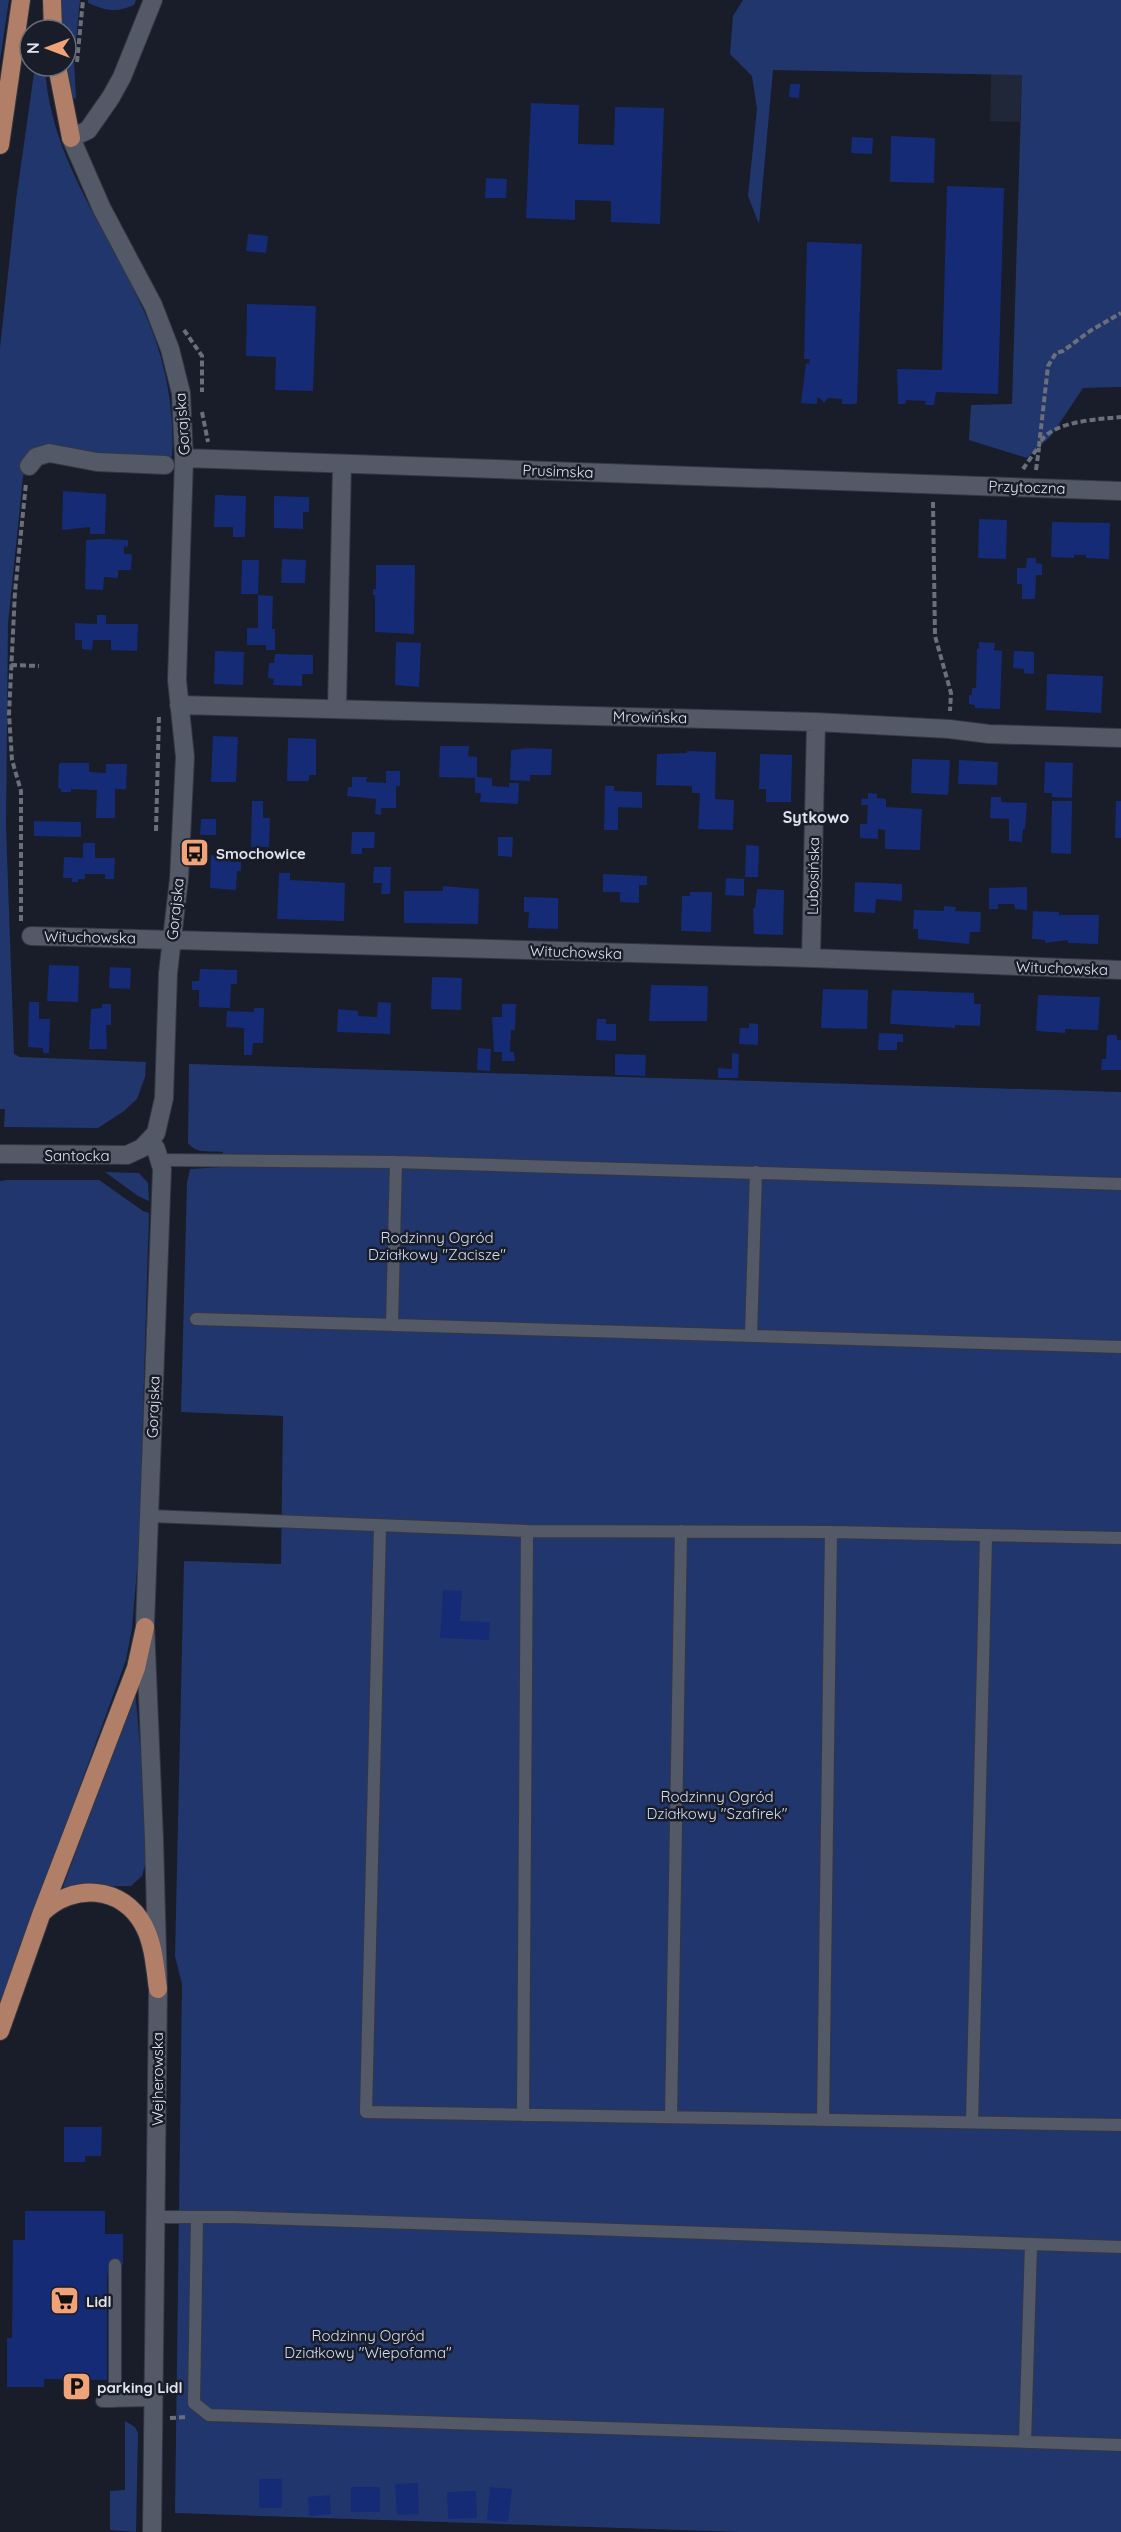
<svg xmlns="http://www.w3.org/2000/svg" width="1121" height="2532" font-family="Quicksand,sans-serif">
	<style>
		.built { fill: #1f2738 }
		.green { fill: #22366e }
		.building { fill: #162b75 }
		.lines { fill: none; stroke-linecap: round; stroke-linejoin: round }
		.lane-casing { stroke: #343742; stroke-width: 14 }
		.street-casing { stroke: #343742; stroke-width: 20 }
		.primary-casing { stroke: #343742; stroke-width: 20 }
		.path { stroke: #6b6f7a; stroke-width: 4; stroke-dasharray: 6 3; stroke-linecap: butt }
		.lane { stroke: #535967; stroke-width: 12 }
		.street { stroke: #535967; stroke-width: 18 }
		.primary { stroke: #b17f67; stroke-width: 18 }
		.labels { text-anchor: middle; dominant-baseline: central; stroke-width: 5; stroke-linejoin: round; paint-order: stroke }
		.street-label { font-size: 15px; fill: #e0e3ec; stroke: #181d29 }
		.poi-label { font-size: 15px; font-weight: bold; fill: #e0e3ec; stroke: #181d29; text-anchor: start }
		.park-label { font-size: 15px; fill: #d2dcf1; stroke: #181d29 }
		.neighbourhood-label { font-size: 16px; font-weight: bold; fill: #e0e3ec; stroke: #181d29 }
	</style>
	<rect width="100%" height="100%" fill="#181d29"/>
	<path class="built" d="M991,74L1022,75L1020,122L990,121Z"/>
	<path class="green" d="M0,0H9L0,60Z
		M60,0H80L74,61L76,99L69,95L66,66V30H61Z
		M88,0H136L134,5C115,13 107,11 88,3Z
		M743,0H1121V387L1083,388L1051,436L1027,458L969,440L971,405L1012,404L1022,75L773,70L759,224L748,196L757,109L752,76L730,54L733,16Z
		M35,66H45C49,157 108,230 143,309C164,355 175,405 172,456L170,458L45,449L25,468L23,477L8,624L6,826L14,1054L20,1057L146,1062L145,1077L137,1099L124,1111L98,1128L4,1127L5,1109H0V348L16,200Z
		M189,1064L1121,1092V2532H741L175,2513L182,1984L175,1956L184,1561L281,1564L283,1416L181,1412L187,1183L190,1169L223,1167V1152C210,1151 196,1154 188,1143Z
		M105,1172L139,1173L148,1183L149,1201L138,1196Z
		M7,1180H99L143,1211L149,1213L139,1546L132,1628L126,1660L0,2005V1181Z
		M135,1689L141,1756L146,1861L142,1876L131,1886L63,1887Z
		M125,2421L135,2427L138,2433L136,2532L110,2530V2491L125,2490Z"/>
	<path class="building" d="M790,84H800L799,98L789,97Z
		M531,103L579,105L578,144L614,145L615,107L664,108L660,224L611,222V201L575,200V220L526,218Z
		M891,136L935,138L934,183L890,182Z
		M852,137L873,138L872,154L851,153Z
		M486,178L507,179L506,198H485Z
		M947,186L1004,188L998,394L936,392L934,405H925L926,401L906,400L905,404H898L897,369L942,370Z
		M248,234L268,236L266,253L246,251Z
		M807,242L862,244L857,403L854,404H842V399L828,398L824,403L820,398H817V404L801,403L806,363L809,364L810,359H804Z
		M247,304L316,306L313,391L275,390L276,357L246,356Z
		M63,491L106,494L105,534H90V527L62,530Z
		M215,495L246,496L245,537H233V527H214Z
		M274,496L309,497V512H303V529L274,528Z
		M979,519L1007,520L1006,559L978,558Z
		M1052,522L1110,523L1109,559L1086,558V555H1074V558L1051,557Z
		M105,539L128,540V547L124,546V554H132L131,570H118V578L104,577L103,590L85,589L86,540Z
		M1027,558H1036V563L1042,564V575H1036L1035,599H1022V584H1017V568H1026Z
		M282,559L306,560L305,583H281Z
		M242,560H259L258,594H241Z
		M376,565H415L414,634L375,632V595H373V589H376Z
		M258,595L273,596L272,629H275V650H266V645H247V628H258Z
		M97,615H106V624H138L137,651L111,650V640H93L92,650L82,649V640H75V623L97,624Z
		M396,642L421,643L419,687L395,685Z
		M979,642L995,643L994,650L1002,651L1000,709L975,708V705L969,704V695H972V688H976L977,649H979Z
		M215,651L244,652L243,685L214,684Z
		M1014,651L1034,652V674L1024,673V669L1013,668Z
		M275,654L313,655V674H302V686L273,685L274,679L268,678L269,663H274Z
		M1047,674L1103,676L1101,713L1046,710Z
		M213,736L238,737L236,782H211Z
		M288,738L316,739V775H309V781H287Z
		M440,746H469L468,756L477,757V777L492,778V786L509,787V783H519L518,804L480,802L481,793H475V778L439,777Z
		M529,748L552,749L551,775H530V781L510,780L511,750Z
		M687,751L716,752L715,799L734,800L733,830L698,829L700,793H692V786L656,785L657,754L687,753Z
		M760,754L792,755L791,802H766V789H759Z
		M912,759L950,760L948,795L911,793Z
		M959,760L998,762L997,785L958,784Z
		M1045,762L1073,763L1072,798L1052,797V793H1044Z
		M59,763H89V772L106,773V764H127L126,789H115V818H96L97,790L71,789V792H61V789L58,788Z
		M386,771H400V786H396V808H381V815L375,814L376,799L347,796L348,787H352V777H367L366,782L386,783Z
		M605,786H614V791L642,792V808L618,807V830H604Z
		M868,793L877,794V798L886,799V807L922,809L920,850L885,849V830L878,829V839L860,838V824H867L868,805H861L862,798L868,799Z
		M991,797H1001V802L1027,803L1025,829H1023L1022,842L1009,841V819L990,818Z
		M252,801H263V818H270L269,847H251Z
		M1052,801H1072L1071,854L1051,853Z
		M1116,801H1121V838H1115Z
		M201,819H216V835H200Z
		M34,821L81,822V837L34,836Z
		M352,832H375L374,848H362V854H351Z
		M498,837H513L512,857L498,856Z
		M83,843H95V858H115L114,879H105V874H85V879H78V882H72V878H63L64,857L83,858Z
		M746,845L759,846L758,877H745Z
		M211,855L231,856V862H241V871H237L236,890L210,888Z
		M374,867H391L390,894H381L382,883H373Z
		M279,873H290V880L345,883L344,921L277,919Z
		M603,874L647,876V885H639V903L620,902V892H603Z
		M726,878L744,879V896L725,895Z
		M855,882L902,884V901L876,899L875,913L854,912Z
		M443,886L479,889L478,924L404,923V891H443Z
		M1027,887V910L1015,909L1014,904H998V909H989V888Z
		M757,889L784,890L783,935L754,934L753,908H755Z
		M690,892H712L711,932L681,931L682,896H690Z
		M524,897L558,898V929L528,928L529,912H524Z
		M944,906L956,907L955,911L981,912L980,932H970L969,944L918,939V929H913L914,910L944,911Z
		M1033,911L1059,912V915H1099L1098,944L1068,943V940L1045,943V940L1032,939Z
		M49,965L79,966L78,1002L47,1001Z
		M110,967L131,968L130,989L109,988Z
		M200,969L237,970V984H231L230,1008L199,1007V990H192V981H199Z
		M432,977L462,978L461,1010L431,1009Z
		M651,985L708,986L707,1021H649Z
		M823,989L868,990L867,1029L821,1028Z
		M892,990L974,993V1004H981L980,1026L955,1025V1028L890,1024Z
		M1038,995L1100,997L1098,1030L1065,1029V1033L1036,1031Z
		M29,1002H39V1019H50L49,1053H43V1048L28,1047Z
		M378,1002L391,1003L390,1034L337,1032L338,1009L358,1011V1016L377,1017Z
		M102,1004H111V1025H106L107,1049H89L91,1009L102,1008Z
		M502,1004H516L515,1030H511L510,1052H514L515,1061H502V1052H494L492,1017H502Z
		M254,1008H264L263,1043H253L252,1055H244V1028L226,1027L227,1011L254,1012Z
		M597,1019H606V1024H616V1041L596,1040Z
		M749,1023L758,1024V1045L739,1044L740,1028H749Z
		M879,1033L903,1034V1042H897V1050H878Z
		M1107,1035H1117V1040H1121V1070H1101L1102,1059H1106Z
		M478,1048L491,1049L490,1071L477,1070Z
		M732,1053L739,1054L738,1078H718V1068L732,1069Z
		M615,1054L646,1055L645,1076L615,1075Z
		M443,1590L462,1591L460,1621L490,1622L489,1640L440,1638Z
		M64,2127H102L101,2156H85V2162H64Z
		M25,2211H105V2234H123V2265H109L107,2279V2380L44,2379V2387H7V2338H12L13,2240H25Z
		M259,2479H282V2508H259Z
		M418,2483L419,2514L397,2515L395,2484Z
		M351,2487H380V2512H351Z
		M490,2487L512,2489L508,2522L487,2520Z
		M476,2491L477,2518L448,2519L447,2492Z
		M330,2495L331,2514L309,2516L308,2497Z"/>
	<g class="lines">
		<defs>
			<path id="lane" d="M160,1160L396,1162L1121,1184
				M196,1319L1121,1347
				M392,1324L396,1162
				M751,1336L756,1172
				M150,1516L527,1531L831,1532L1121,1538
				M380,1526L366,2112L1121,2125
				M523,2115L527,1531
				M671,2117L681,1531
				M823,2120L831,1532
				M972,2122L986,1537
				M156,2217H233L1121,2247
				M197,2217L194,2403L209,2415L1121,2445
				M115,2265V2401
				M102,2401L154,2400
				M1025,2442L1031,2245"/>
			<path id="street" d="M184,458L1121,491
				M29,466L36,457L49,453L97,462L165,465
				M179,705L816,722L949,729L989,734L1121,738
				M337,709L342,465
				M31,936L811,958L1121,970
				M811,958L816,722
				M150,1141L156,1149L162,1169L145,1625L154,1839L158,1989L152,2532
				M0,1154L127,1155L142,1148L156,1133L164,1098L168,973L179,879L185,757L177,680L184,458L181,393L170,349L153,305L102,209L71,138L88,130L111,97L122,77L153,0"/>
			<path id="primary" d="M52,0L53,30
				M57,66L71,138
				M0,145L21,0
				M42,1913C72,1883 123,1885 144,1926C154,1945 155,1969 158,1989
				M0,2031L41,1915L136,1668L145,1627"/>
		</defs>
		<use href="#lane" class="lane-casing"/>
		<use href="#street" class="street-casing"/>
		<use href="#primary" class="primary-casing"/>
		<path class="path" d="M77,62L83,0
			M184,330L202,356V392
			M202,412L208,442
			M1041,441C1054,421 1099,419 1121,417
			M1023,469L1039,446L1048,366L1056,353L1063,351L1090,331L1121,313
			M1036,470L1039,448
			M933,502L935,636L951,693L950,711
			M11,665L39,666
			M156,831L159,715
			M21,921V791L12,760L9,714L15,592L26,483
			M170,2418L187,2417"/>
		<use href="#lane" class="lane"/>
		<use href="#street" class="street"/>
		<use href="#primary" class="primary"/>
	</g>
	<defs>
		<symbol id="bus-square" viewBox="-11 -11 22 22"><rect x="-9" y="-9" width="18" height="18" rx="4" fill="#f0a278" stroke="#181d29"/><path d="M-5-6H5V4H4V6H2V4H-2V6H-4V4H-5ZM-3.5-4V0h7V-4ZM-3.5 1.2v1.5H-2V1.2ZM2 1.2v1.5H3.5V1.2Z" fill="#111"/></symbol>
		<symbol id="supermarket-square" viewBox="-11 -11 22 22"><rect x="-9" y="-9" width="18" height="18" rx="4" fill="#f0a278" stroke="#181d29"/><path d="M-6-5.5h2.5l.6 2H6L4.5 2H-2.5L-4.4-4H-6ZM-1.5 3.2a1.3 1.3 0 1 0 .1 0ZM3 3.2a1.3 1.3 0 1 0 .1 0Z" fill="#111"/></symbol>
		<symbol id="parking-square" viewBox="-11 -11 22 22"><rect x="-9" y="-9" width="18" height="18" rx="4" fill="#f0a278" stroke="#181d29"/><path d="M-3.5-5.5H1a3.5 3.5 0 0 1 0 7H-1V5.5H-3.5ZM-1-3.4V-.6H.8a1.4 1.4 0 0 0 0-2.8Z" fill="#111"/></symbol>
	</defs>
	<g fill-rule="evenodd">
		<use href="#bus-square" x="178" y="836" width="33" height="33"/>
		<use href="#supermarket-square" x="48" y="2284" width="33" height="33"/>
		<use href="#parking-square" x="60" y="2370" width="33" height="33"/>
	</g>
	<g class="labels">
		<g class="street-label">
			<text transform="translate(182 424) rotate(-94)">Gorajska</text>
			<text transform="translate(558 471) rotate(2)">Prusimska</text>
			<text transform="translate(1027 487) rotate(2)">Przytoczna</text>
			<text transform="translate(650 717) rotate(1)">Mrowińska</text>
			<text transform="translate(813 876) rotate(-89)">Lubosińska</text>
			<text transform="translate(175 909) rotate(-84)">Gorajska</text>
			<text transform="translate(90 937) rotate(1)">Wituchowska</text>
			<text transform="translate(576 952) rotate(2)">Wituchowska</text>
			<text transform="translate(1062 968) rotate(2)">Wituchowska</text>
			<text x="77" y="1155">Santocka</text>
			<text transform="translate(153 1407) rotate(-88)">Gorajska</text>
			<text transform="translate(157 2079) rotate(-90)">Wejherowska</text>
		</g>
		<g class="poi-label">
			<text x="216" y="853">Smochowice</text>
			<text x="86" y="2301">Lidl</text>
			<text x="97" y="2387">parking Lidl</text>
		</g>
		<g class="park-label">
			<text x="437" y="1237">Rodzinny Ogród<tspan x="437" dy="17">Działkowy "Zacisze"</tspan></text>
			<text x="717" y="1796">Rodzinny Ogród<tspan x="717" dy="17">Działkowy "Szafirek"</tspan></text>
			<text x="368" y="2335">Rodzinny Ogród<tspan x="368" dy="17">Działkowy "Wiepofama"</tspan></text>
		</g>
		<g class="neighbourhood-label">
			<text x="816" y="817">Sytkowo</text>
		</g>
	</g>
	<g transform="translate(48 48) rotate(270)"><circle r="28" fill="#181d29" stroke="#686c77" stroke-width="1.5"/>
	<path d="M0-4.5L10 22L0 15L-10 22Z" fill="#f0a278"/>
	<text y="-9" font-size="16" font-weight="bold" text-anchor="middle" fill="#e0e3ec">N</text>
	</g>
</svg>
